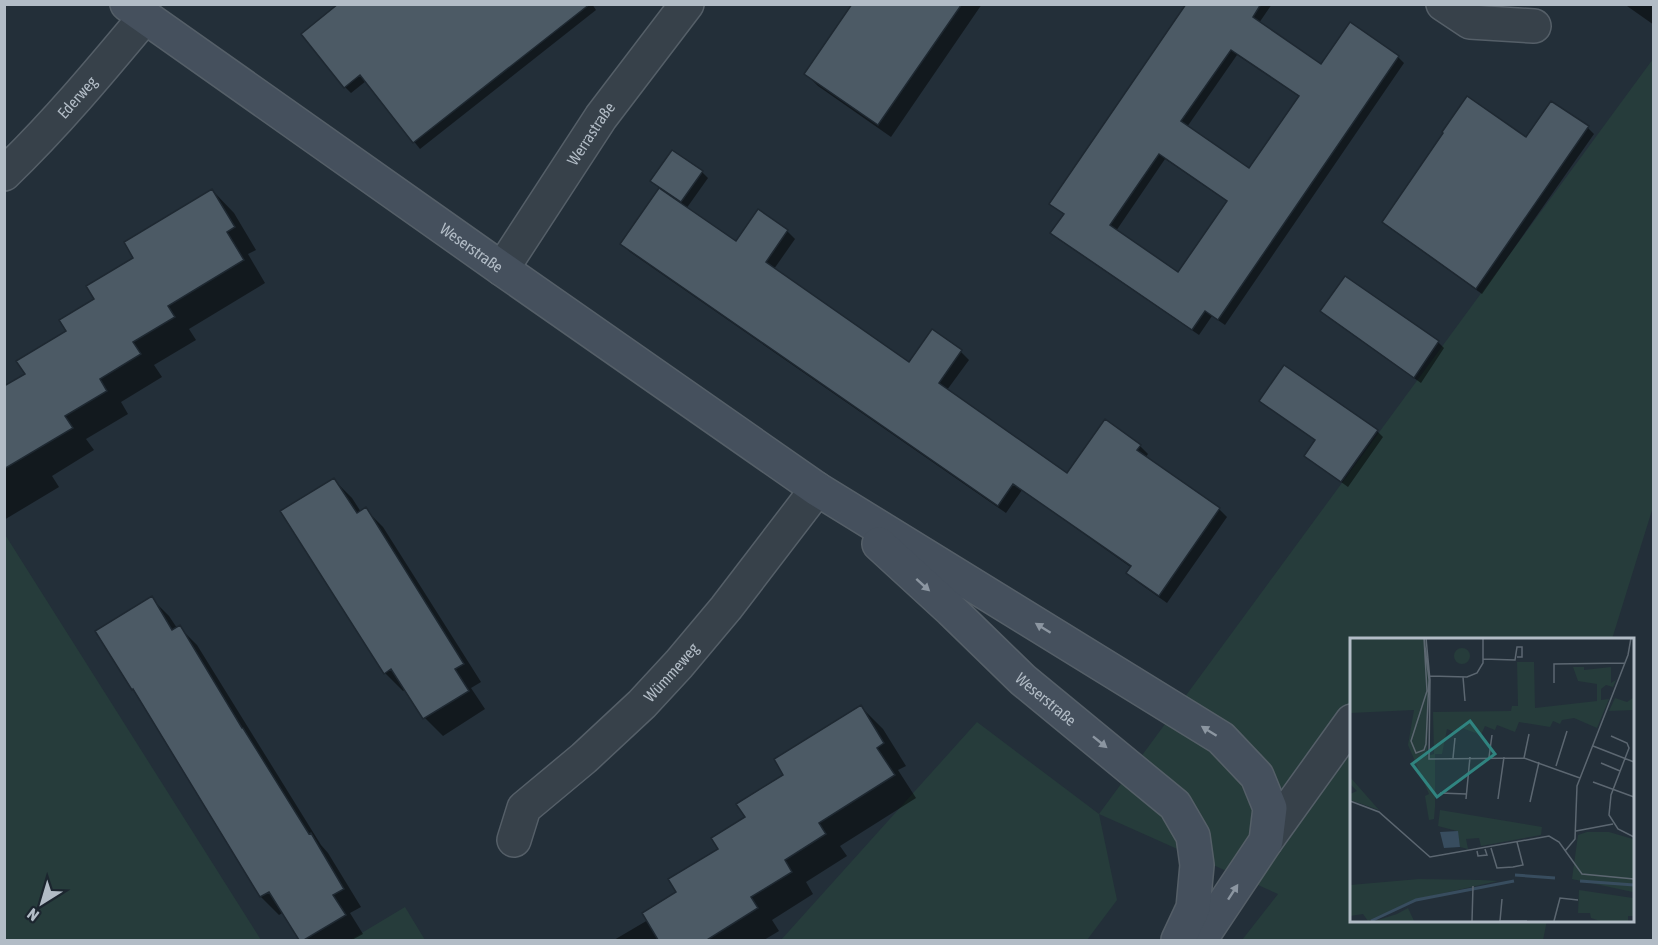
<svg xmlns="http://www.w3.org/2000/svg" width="1658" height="945" font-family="'Asap Condensed',sans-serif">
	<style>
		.green { fill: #263c3b }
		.shadow { fill: #0007; fill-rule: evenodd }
		.building { fill: #4c5a65; stroke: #1e2831; stroke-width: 1.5; fill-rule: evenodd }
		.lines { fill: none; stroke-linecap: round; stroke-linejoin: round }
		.street-casing { stroke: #555f68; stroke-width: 36 }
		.secondary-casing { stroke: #555f68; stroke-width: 36 }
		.street { stroke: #37414a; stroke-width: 33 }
		.secondary { stroke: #45505d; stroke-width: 33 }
		.oneway { fill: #8c96a1 }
		.labels { text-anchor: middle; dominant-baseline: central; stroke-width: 4.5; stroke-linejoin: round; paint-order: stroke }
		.street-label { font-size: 16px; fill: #b2bcc6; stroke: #1c262f }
		.inset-river { fill: none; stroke: #384d5f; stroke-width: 3 }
		.inset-road { fill: none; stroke: #5c6771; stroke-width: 1.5 }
		.view { fill: #308480; fill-opacity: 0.15; stroke: #308480; stroke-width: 3 }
		.inset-edge { fill: none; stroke: #b2bcc6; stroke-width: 3 }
	</style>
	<rect width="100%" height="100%" fill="#232f39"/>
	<path class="green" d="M1653,59V507L1612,639H1352V920H1547L1543,940H1242L1278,894L1099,814L1117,900L1087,940H781L977,722L1099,814Z
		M4,533L261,940H5Z
		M405,907L425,940H350Z"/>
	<path class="shadow" d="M341,4H592L596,10L420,149L366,81L351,93L345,87Z
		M853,4H982L891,137L818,86L806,74Z
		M1188,4H1272L1259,23L1321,66L1398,57L1404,63L1225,325L1212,316L1199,335L1058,239L1065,215L1051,204ZM1237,55L1300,97L1250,170L1187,127ZM1165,159L1228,202L1178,274L1116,231Z
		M1625,4H1654V25L1627,6Z
		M1588,128L1594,134L1482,294L1390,228L1384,222L1526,139Z
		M702,172L708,178L686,209L736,243L758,211L787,231L795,239L774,269L909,364L932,331L961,352L969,360L947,390L1067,475L1140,446L1148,454L1145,458L1219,509L1227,517L1167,603L1136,581L1128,573L1132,568L1022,490L1006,513L630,252L622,244L660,189L652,181Z
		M212,190L234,213L256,250L248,254L265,283L189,329L196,340L154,365L162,377L121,402L128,414L86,439L94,450L52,476L59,487L4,520V387L27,374L68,331L135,258Z
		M1345,278L1438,342L1444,348L1421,383L1328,317L1322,311Z
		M1261,401L1377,431L1383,437L1348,487L1312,461L1316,441L1267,407Z
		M334,480L352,498L361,512L365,509L383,527L481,682L471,688L485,709L443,736L425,718L406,689L403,691L385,673Z
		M151,598L169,616L177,628L179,627L197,645L321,845L328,853L361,907L350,913L363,934L352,940H301L284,912L279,915L261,897L137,693Z
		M861,707L883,729L906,766L898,770L916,798L840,846L847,856L806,882L813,894L772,920L779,931L764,940H614L648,920L678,893L720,849L785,775Z"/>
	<path class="building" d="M338,4H590L413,143L360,75L344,88L301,34Z
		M852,4H962L878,125L804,74Z
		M1186,4H1261L1253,17L1321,64L1350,22L1399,56L1218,320L1205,311L1192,330L1050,233L1064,214L1049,204ZM1231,50L1299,96L1249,168L1181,121ZM1159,154L1227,201L1178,272L1110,225Z
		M1467,96L1526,137L1551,101L1589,126L1476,289L1382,222L1443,133L1442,132Z
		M672,150L703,171L681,202L650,181Z
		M659,188L736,241L758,209L788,230L766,262L909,362L932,329L962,350L939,383L1067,473L1105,419L1141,445L1137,450L1220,508L1159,596L1126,573L1131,566L1013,484L998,506L620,244Z
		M212,189L235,227L227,232L244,260L168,306L175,317L133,342L141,354L100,379L107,391L65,416L73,428L4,469V386L25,374L16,361L66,331L59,320L94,299L86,286L133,258L124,242Z
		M1345,276L1439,341L1414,378L1320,311Z
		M1284,365L1378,430L1341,482L1304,456L1315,440L1259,401Z
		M334,478L357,513L366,507L464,664L455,669L469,691L423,719L391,669L384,674L280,511Z
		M152,596L172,630L180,625L242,728H243L309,834L311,833L344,889L333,895L346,915L304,940H299L269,892L260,897L133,689L132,690L95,631Z
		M861,705L884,743L877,748L895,775L819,823L826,834L785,860L792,872L751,897L758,908L707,940H658L642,913L676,892L668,879L718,849L711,838L745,817L736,804L783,775L774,759Z"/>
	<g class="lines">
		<defs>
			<g id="street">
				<path d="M1443,4L1470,22L1534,26"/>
				<path id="s1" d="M4,174C55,125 100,71 145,17"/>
				<path id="s2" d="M502,269L601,117L687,4"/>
				<path id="s3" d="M514,840L524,808L584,758L642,704L679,664L726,608L817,489"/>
				<path d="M1266,841L1352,721"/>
			</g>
			<g id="secondary">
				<path id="s4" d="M127,4L502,269L817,489L1221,738L1257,776L1270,808L1266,841L1200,940"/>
				<path id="s5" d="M879,544L951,610L1023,680L1175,805L1193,836L1197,865L1193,908L1178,940"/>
			</g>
		</defs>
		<use href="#street" class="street-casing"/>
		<use href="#secondary" class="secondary-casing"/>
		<use href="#street" class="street"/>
		<use href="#secondary" class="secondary"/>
	</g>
	<defs><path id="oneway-solid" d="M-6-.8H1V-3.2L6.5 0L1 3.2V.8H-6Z" transform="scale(1.5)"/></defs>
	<g class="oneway">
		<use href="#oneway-solid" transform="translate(923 585) rotate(42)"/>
		<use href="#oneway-solid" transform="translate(1043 628) rotate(-148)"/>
		<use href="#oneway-solid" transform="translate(1209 731) rotate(-148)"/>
		<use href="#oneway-solid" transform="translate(1100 742) rotate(39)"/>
		<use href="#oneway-solid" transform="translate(1233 892) rotate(-57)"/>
	</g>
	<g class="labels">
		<g class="street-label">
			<text stroke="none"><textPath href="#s1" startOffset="106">Ederweg</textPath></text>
			<text stroke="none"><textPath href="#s2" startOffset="162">Werrastraße</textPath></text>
			<text stroke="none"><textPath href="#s4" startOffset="422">Weserstraße</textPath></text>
			<text stroke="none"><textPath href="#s3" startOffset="234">Wümmeweg</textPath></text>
			<text stroke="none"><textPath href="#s5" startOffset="228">Weserstraße</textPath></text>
		</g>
	</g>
	<g transform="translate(1350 638)">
		<rect width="284" height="284" fill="#232f39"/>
		<path d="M0,0H75L79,41L77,118L84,116L83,74L161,73L162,68H168L167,24H184L185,70L247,63V46L228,43L223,29H234V32L261,29V45L266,42L263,49L256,47L251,51V62L259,61L247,90L224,80L212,82L210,86L203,83L200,89L169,84L165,94L147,87L145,92L135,88L131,97L109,89L107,95L97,91L92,116H85V169L84,181L79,182L75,158L79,156L58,107L64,72L0,75ZM104 18a8 8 0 1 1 16 0a8 8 0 1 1-16 0ZM265,60L277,64L283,60V72L259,73ZM0,139L29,172L0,162V156L7,153L0,146ZM90,172L192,189L191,197L131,208L129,200L116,201L118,211L110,209L107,193L88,188ZM237,194H259L283,201V254L222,241L228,197ZM69,241L131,242L148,243L63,262L18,283L13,276L0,278V247ZM229,252L283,260V278H278V283H250L241,280L240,275H228ZM58,270L64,283H25L47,276Z" fill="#263c3b"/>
		<path d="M108,193L110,209L94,210L90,194Z" fill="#384d5f"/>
		<path class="inset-river" d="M165,237L205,240M230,243L284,247M21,283L66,262L164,243"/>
		<path class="inset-road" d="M74,0L77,53L61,103L66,115L74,112L76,106L79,42L74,0M76,0L80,42L79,121L174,120L230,140M133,21L165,22L167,9H172V19H167M80,38L117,39L127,35L133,25V0M113,39L115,63M204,45V26L275,25M261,98L277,105L279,110L261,157L259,177L268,191L284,199M243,108L284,124M139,119L142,97M103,120L105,100M174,120L179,96M251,125L270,133M206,128L217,93M243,144L284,159M90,155L116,156M116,161L120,119M148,161L154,119M0,163L29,174L80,219L199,198L209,204L232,236L284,241M180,164L189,124M226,193L263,186M141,210L147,230L163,229L173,227L167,204M127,213L128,218L137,217L135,211M215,213L225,201L227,148L278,17L281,0M122,283L123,248M149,283H177M150,283L152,261M204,283L210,260L228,262"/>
		<path class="view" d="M120,83L145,116L87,159L62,126Z"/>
		<rect width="284" height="284" class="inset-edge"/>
	</g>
	<rect width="1658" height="945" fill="none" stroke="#b2bcc6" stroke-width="12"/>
	<g transform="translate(42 903) rotate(217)" stroke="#1c262f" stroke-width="4.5" paint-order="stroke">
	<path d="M0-4.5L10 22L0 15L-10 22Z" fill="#b2bcc6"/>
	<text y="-9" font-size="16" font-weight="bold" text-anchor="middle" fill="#b2bcc6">N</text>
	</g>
</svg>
